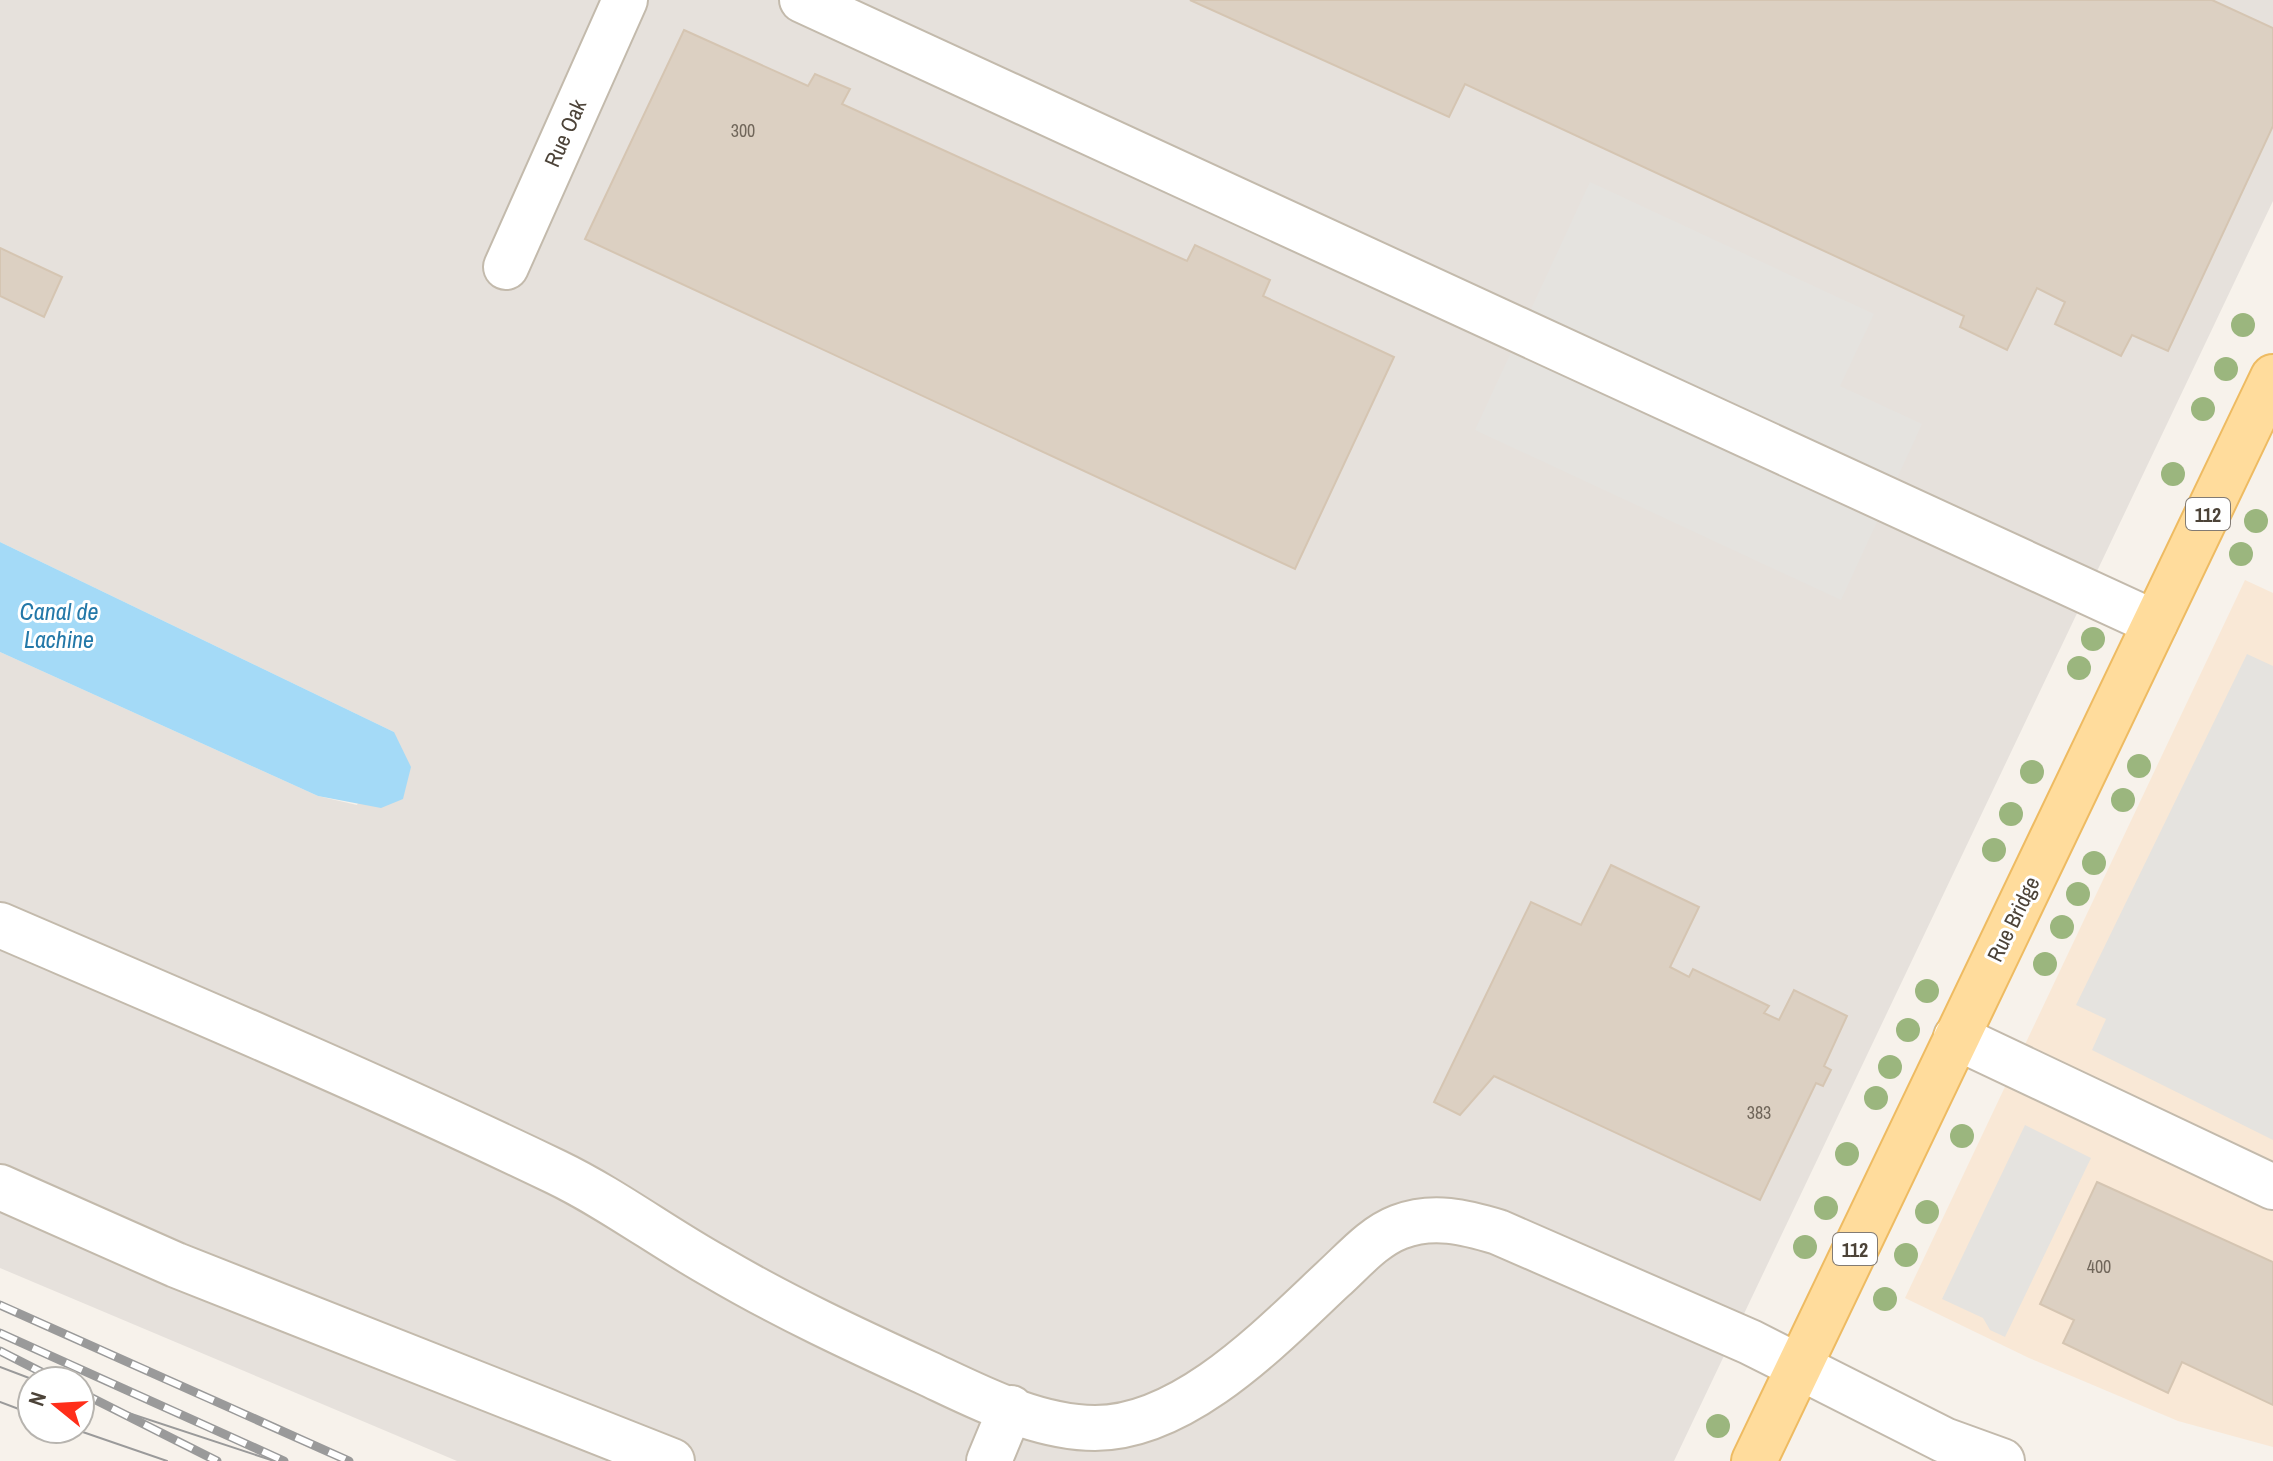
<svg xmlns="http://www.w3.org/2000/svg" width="2273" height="1461" font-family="'Archivo Narrow',sans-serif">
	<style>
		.commercial { fill: #f9e8d6 }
		.industrial { fill: #e6e1dc }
		.parking { fill: #e5e3df }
		.water { fill: #a4daf7 }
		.building { fill: #dcd0c2; stroke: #d5c5b2; stroke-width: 2 }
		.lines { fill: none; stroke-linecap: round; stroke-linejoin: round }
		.minor-casing { stroke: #c3baac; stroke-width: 48 }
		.major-casing { stroke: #eebb62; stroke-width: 48 }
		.minor { stroke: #fff; stroke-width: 44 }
		.major { stroke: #ffdc9c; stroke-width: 44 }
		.tram { stroke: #9a9a9a; stroke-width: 2 }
		.rail-casing { stroke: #9a9a9a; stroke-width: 9 }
		.rail { stroke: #fff; stroke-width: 6; stroke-dasharray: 18; stroke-linecap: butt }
		.tree { fill: #9bb67e }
		.labels { text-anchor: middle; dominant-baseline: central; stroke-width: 6; stroke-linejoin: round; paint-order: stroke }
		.number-label { font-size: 18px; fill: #70665a }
		.shield { fill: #fff; stroke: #827b74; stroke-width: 2 }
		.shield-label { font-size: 20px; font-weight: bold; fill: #4c4338 }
		.street-label { font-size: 22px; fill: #4c4338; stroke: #fff }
		.water-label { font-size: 24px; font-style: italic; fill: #2378a8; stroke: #fff }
	</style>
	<rect width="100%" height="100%" fill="#f7f2eb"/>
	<path class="commercial" d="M2245,580L2273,593V1447L2178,1421L2029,1358L1905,1298Z"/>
	<path class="industrial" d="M0,0H2273V201L1674,1461H457L0,1268V652L318,796L357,805L394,732L0,542Z"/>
	<path class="parking" d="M1590,182L1874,314L1840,386L1922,424L1841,600L1475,430Z
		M2247,654L2273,666V1140L2092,1050L2106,1019L2076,1005Z
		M2025,1125L2091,1158L2005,1337L1990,1330L1983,1318L1942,1299Z"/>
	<path class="water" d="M0,542L394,732L411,767L403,799L381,808L318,796L0,652Z"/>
	<path class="building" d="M1190,0H2212L2273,28V126L2168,351L2132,335L2121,356L2055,324L2065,302L2037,288L2007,350L1960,327L1964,316L1465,84L1449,117Z
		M684,30L808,86L815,74L850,89L842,104L1187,261L1195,245L1270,280L1263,296L1394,357L1295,569L585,239Z
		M0,248L62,277L44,317L0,296Z
		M1611,865L1699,907L1670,967L1689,977L1693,969L1769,1006L1764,1013L1779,1020L1794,990L1847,1016L1824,1066L1831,1070L1823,1086L1816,1083L1760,1200L1494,1076L1460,1115L1434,1102L1531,902L1581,925Z
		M2097,1182L2273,1262V1405L2182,1362L2168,1393L2063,1343L2074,1320L2040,1304Z"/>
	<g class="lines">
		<defs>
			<path id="minor" d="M802,0L2155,623
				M506,267L625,0
				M0,925C186,1005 373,1084 556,1172C612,1199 662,1237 716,1267C784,1307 855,1340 927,1373C978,1397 1037,1428 1095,1428C1185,1428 1272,1336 1333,1279C1354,1260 1373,1237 1399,1227C1433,1214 1465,1222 1498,1232L1750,1342L1944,1440L2002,1461
				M1956,1037L2273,1187
				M0,1187L176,1265L672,1461
				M989,1461L1011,1408"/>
			<path id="major" d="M1754,1461L2273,377"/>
		</defs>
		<use href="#minor" class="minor-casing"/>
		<use href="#major" class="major-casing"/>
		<use href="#minor" class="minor"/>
		<use href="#major" class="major"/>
		<path class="tram" d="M0,1367L37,1381
			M80,1397L274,1461
			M0,1402L32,1414
			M74,1429L167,1461"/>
		<defs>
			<path id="rail" d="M0,1305L349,1461
				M0,1333L284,1461
				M0,1351L59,1381
				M80,1392L217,1461"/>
		</defs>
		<use href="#rail" class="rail-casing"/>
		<use href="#rail" class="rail"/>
	</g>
	<g class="tree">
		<circle cx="2243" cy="325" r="12"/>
		<circle cx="2226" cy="369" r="12"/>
		<circle cx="2203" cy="409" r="12"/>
		<circle cx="2173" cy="474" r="12"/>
		<circle cx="2256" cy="521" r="12"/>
		<circle cx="2241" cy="554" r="12"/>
		<circle cx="2093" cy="639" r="12"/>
		<circle cx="2079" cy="668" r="12"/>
		<circle cx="2139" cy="766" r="12"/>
		<circle cx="2032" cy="772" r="12"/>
		<circle cx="2123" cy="800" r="12"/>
		<circle cx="2011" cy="814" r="12"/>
		<circle cx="1994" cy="850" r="12"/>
		<circle cx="2094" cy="863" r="12"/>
		<circle cx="2078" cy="894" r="12"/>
		<circle cx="2062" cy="927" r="12"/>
		<circle cx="2045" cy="964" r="12"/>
		<circle cx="1927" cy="991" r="12"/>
		<circle cx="1908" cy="1030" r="12"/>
		<circle cx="1890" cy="1067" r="12"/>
		<circle cx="1876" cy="1098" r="12"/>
		<circle cx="1962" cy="1136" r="12"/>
		<circle cx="1847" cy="1154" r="12"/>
		<circle cx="1826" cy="1208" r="12"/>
		<circle cx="1927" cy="1212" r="12"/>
		<circle cx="1805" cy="1247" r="12"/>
		<circle cx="1906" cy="1255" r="12"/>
		<circle cx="1885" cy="1299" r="12"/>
		<circle cx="1718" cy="1426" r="12"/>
	</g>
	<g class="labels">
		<g class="number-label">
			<text x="743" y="130">300</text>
			<text x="1759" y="1112">383</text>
			<text x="2099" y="1266">400</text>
		</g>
		<g class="shield">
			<rect x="2186" y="498" width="44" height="32" rx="6"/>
			<rect x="1833" y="1233" width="44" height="32" rx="6"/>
		</g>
		<g class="shield-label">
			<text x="2208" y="514">112</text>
			<text x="1855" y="1249">112</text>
		</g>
		<g class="street-label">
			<text transform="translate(565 133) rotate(-66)">Rue Oak</text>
			<text transform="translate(2013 919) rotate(-64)">Rue Bridge</text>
		</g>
		<g class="water-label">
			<text x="59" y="611">Canal de<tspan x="59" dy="28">Lachine</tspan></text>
		</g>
	</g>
	<g transform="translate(56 1405) rotate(288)"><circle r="38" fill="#ffffff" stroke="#b7b4af" stroke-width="2"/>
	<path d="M0-6L14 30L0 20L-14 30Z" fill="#ff2e1a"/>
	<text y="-12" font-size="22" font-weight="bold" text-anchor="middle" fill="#4c4338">N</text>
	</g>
</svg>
